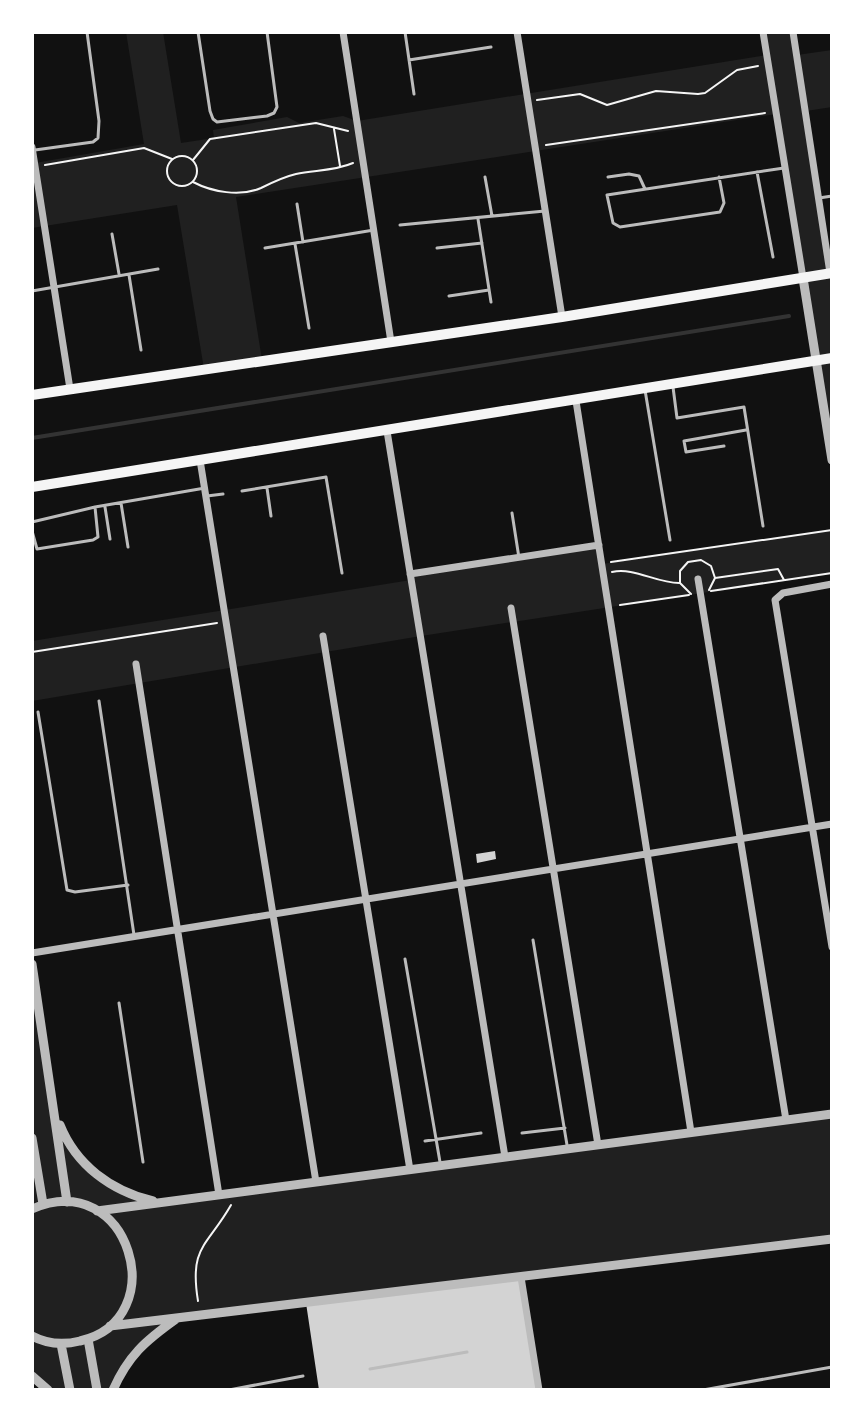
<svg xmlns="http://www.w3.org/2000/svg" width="864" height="1422" font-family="'IBM Plex Sans',sans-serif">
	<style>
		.green { fill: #202020 }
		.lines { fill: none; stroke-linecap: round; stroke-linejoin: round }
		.stream { stroke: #333; stroke-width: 4 }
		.building { fill: #d3d3d3 }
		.path { stroke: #f5f5f5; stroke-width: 2 }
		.service { stroke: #bcbcbc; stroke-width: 3 }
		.minor { stroke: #bcbcbc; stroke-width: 7 }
		.tertiary { stroke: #bcbcbc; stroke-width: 9 }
		.secondary { stroke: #f5f5f5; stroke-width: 10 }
	</style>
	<rect width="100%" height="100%" fill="#111"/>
	<path class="green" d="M126,32H163L181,143L214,138L213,130L287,117L299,123L343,116L357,121L767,55L763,32H793L797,55L832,50V107L806,111L832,285V460L776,114L236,197L262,360L204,369L177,205L32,228L35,163L144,144Z
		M832,530V573L421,636L32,701V641L411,580L410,574L599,545L602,564Z
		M32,964L56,1115L92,1171L152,1201L832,1114V1239L177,1319L145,1341L113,1390H48L32,1376Z"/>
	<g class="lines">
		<path class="stream" d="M32,438L789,316"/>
	</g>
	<path class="building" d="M495,851L496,859L477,863L476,854Z
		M521,1277L539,1390H319L306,1303Z"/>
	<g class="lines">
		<path class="path" d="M537,100L580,94L607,105L656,91L698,94L705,93L737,70L758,66
			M334,129L340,166
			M546,145L765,113
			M167 171a15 15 0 1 1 30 0a15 15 0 1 1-30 0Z
			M193,160L210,139L316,123L348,131
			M45,165L144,148L172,159
			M193,182C212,192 240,197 261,188C273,182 283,177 296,174C315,170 335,171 353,163
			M611,562L832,530
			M612,572C634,567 656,583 679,583
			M715,578L778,569L784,580
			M711,591L832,573
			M691,594L680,583V571L688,562L701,560L711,566L715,578L709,590
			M620,605L689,595
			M32,652L217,623
			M198,1301C189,1246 207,1247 231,1205"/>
		<path class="service" d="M198,32L210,111L213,119L217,122L267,116L274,113L277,107L267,32
			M405,32L414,94
			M409,60L491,47
			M35,150L93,142L98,138L99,121L87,32
			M757,172L773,257
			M485,177L492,216
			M608,177L629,174L639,176L645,189
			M719,177L724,203L720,212L620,227L613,223L607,195L784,168
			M819,198L832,196
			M297,204L303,242
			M478,219L491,302
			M400,225L545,211
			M112,234L119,274
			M295,244L309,328
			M265,248L374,230
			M437,248L482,243
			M129,275L141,350
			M32,291L158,269
			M449,296L489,290
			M673,387L677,418L744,407L763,526
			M645,390L670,540
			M724,446L686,452L684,441L746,430
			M267,488L271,516
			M242,491L326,477L342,573
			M207,496L223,494
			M121,503L128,547
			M105,507L110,539
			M512,513L519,558
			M32,522L95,507L205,488
			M32,531L37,549L93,540L98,537L95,507
			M99,701L134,935
			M38,712L67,890L75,892L128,885
			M533,940L567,1145
			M405,959L440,1162
			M119,1003L143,1162
			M522,1133L565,1128
			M425,1141L481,1133
			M370,1369L467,1352
			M229,1390L303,1376
			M703,1390L832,1367"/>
		<path class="minor" d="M343,32L391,342
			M517,32L562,317
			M763,32L803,278
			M793,32L830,273
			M32,147L70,389
			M576,401L691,1132
			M387,431L505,1157
			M200,460L316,1182
			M410,574L599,545
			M698,579L786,1120
			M832,584L783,593L775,600L832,947
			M511,608L598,1145
			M323,636L410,1170
			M136,664L219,1195
			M32,953L832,824
			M521,1277L539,1390"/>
		<path class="tertiary" d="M803,278L832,460
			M32,964L67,1202
			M60,1125C76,1165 111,1191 153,1201
			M32,1138L43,1204
			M32,1209C130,1166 174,1320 80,1341C64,1345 47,1344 32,1336
			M97,1211L832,1114
			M110,1326L832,1239
			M88,1339L97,1390
			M61,1344L70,1390
			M32,1376L48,1390
			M113,1390C128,1356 145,1341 176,1319"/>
		<path class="secondary" d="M32,395L562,317L832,273
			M32,487L832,358"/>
	</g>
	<rect width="864" height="1422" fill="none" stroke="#ffffff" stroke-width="68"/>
</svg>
